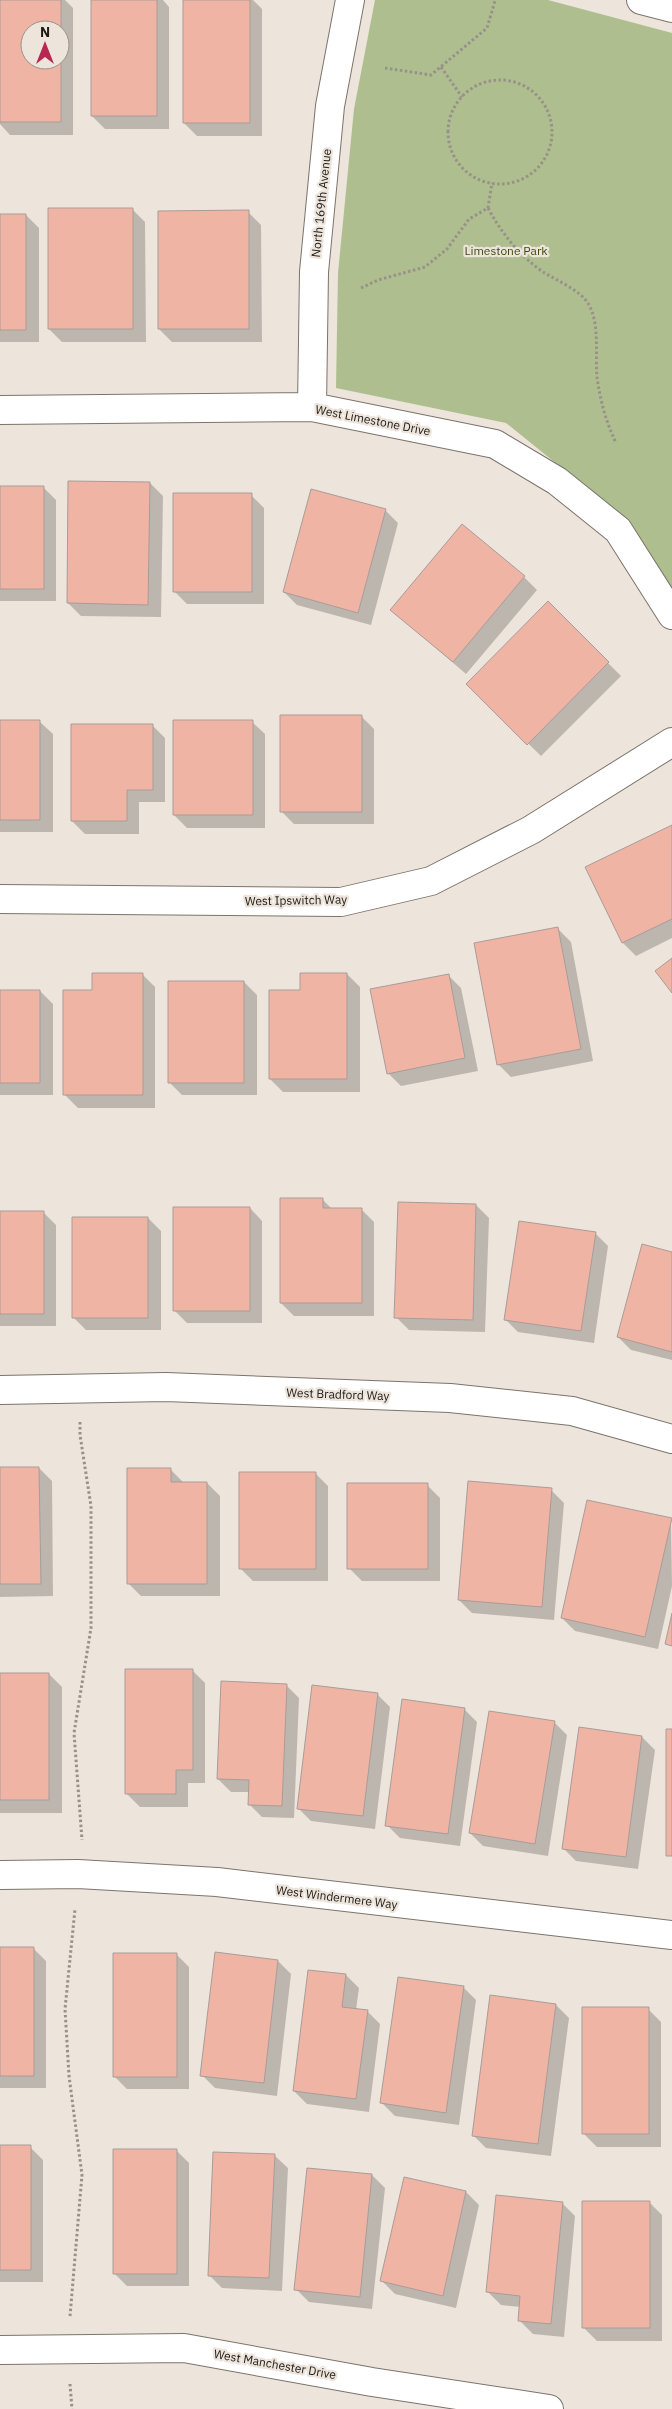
<svg xmlns="http://www.w3.org/2000/svg" width="672" height="2409" font-family="'IBM Plex Sans',sans-serif">
	<style>
		.green { fill: #aebe8f }
		.shadow { fill: #0003; fill-rule: evenodd }
		.building { fill: #f0b4a5; stroke: #a89c98; fill-rule: evenodd }
		.lines { fill: none; stroke-linecap: round; stroke-linejoin: round }
		.street-casing { stroke: #7c746c; stroke-width: 30 }
		.path { stroke: #98918a; stroke-width: 3; stroke-dasharray: 2.5 2.5; stroke-linecap: butt }
		.street { stroke: #fff; stroke-width: 28 }
		.labels { text-anchor: middle; dominant-baseline: central; stroke-width: 4.5; stroke-linejoin: round; paint-order: stroke }
		.street-label { font-size: 12px; fill: #1d1916; stroke: #ede4db }
		.park-label { font-size: 12px; fill: #3b4b11; stroke: #ede4db }
	</style>
	<rect width="100%" height="100%" fill="#ede4db"/>
	<path class="green" d="M375,0H548L672,33V599L610,507L506,423L336,388L338,273L354,109Z"/>
	<path class="shadow" d="M0,0H65L73,8V135H10L0,124ZM30,30H60V60H30Z
		M92,0H163L169,7V129H105L92,116Z
		M184,0H253L262,9V136H197L184,123Z
		M132,209L145,222L146,342H62L49,329Z
		M248,212L261,225L262,342H172L159,329Z
		M0,215H26L39,228V342H0Z
		M150,483L163,496L161,617L81,616L68,603Z
		M0,487H43L56,500V601H0Z
		M251,495L264,508V604H187L174,591Z
		M385,510L398,523L371,625L297,605L284,592Z
		M524,577L537,590L466,674L392,610Z
		M548,603L621,676L541,756L468,684Z
		M361,716L374,729V824H294L281,811Z
		M0,722H40L53,734V832H0Z
		M252,722L265,734V828H187L174,815Z
		M152,725L165,738V802H139V834H85L72,821Z
		M672,826V938L636,956L623,943L586,868Z
		M558,929L571,942L593,1061L511,1077L498,1064Z
		M142,974L155,987V1108H78L65,1095L94,991Z
		M347,974L360,987V1092H283L270,1079L302,991Z
		M448,975L461,988L478,1071L401,1086L388,1073Z
		M244,982L257,995V1095H182L169,1082Z
		M0,991H40L53,1004V1095H0Z
		M323,1200L332,1209H361L374,1222V1316H294L281,1303Z
		M476,1205L489,1218L485,1332L409,1330L396,1317Z
		M250,1208L262,1221V1323H187L174,1310Z
		M0,1212H43L56,1225V1326H0Z
		M148,1218L161,1231V1330H86L73,1317Z
		M595,1233L608,1246L594,1343L518,1332L505,1319Z
		M672,1253V1360L631,1350L618,1337Z
		M39,1468L52,1481L53,1596L0,1597V1469Z
		M170,1469L183,1482L207,1483L220,1496V1596H141L128,1583Z
		M315,1473L328,1486V1581H253L240,1568Z
		M427,1485L440,1498V1581H362L349,1568Z
		M551,1490L564,1503L554,1620L472,1613L459,1600Z
		M671,1520L672,1586L658,1649L575,1631L562,1618Z
		M192,1670L205,1683V1783H188V1807H140L127,1794Z
		M0,1674H49L62,1687V1813H0Z
		M286,1685L299,1698L294,1818L262,1817L249,1804L250,1792H231L218,1779Z
		M377,1694L390,1707L375,1829L311,1821L298,1808Z
		M464,1709L477,1722L460,1846L400,1838L387,1825Z
		M554,1722L567,1735L548,1856L483,1846L470,1833Z
		M642,1737L655,1750L638,1869L576,1861L563,1848Z
		M0,1948H33L46,1961V2088H0Z
		M176,1954L189,1967V2089H127L114,2076Z
		M278,1961L291,1974L277,2096L215,2088L202,2075Z
		M346,1975L359,1988L356,2010L367,2011L380,2024L369,2112L307,2104L294,2091Z
		M463,1987L476,2000L459,2125L395,2116L382,2103Z
		M556,2005L569,2018L551,2156L486,2148L473,2135Z
		M648,2009L661,2022V2147H597L584,2134Z
		M0,2147H30L43,2160V2282H0Z
		M176,2150L189,2163V2286H127L114,2273Z
		M275,2156L288,2168L282,2291L222,2288L209,2275Z
		M372,2175L385,2188L372,2309L309,2302L296,2289Z
		M405,2178L466,2192L479,2205L456,2308L395,2294L382,2281Z
		M649,2202L662,2215V2341H597L584,2328Z
		M562,2203L575,2216L564,2337L533,2334L520,2321L521,2307L501,2305L488,2292Z"/>
	<path class="building" d="M0,0H61V122H0ZM30,30H60V60H30Z
		M91,0H157V116H91Z
		M183,0H250V123H183Z
		M48,208H133V329H48Z
		M249,210V329H158V211Z
		M0,214H26V330H0Z
		M68,481L150,482L148,605L67,603Z
		M0,486H44V589H0Z
		M311,489L386,509L358,613L283,592Z
		M173,493H252V592H173Z
		M462,524L525,576L453,662L390,610Z
		M548,601L609,662L527,745L466,684Z
		M280,715H362V812H280Z
		M0,720H40V820H0Z
		M173,720H253V815H173Z
		M71,724H153V790H127V821H71Z
		M672,825V919L622,943L585,867Z
		M558,927L581,1049L497,1065L474,943Z
		M672,958V993L655,971Z
		M92,973H143V1095H63V990H92Z
		M300,973H347V1079H269V990H300Z
		M449,974L465,1058L387,1074L370,989Z
		M168,981H244V1083H168Z
		M0,990H40V1083H0Z
		M280,1198H323V1208H362V1303H280Z
		M398,1202L476,1204L473,1320L394,1318Z
		M173,1207H250V1311H173Z
		M0,1211H44V1314H0Z
		M72,1217H148V1318H72Z
		M519,1221L596,1232L581,1331L504,1320Z
		M642,1244L672,1252V1352L617,1337Z
		M0,1467H39L41,1584H0Z
		M127,1468H171V1482H207V1584H127Z
		M239,1472H316V1569H239Z
		M468,1481L552,1488L542,1607L458,1600Z
		M347,1483H428V1569H347Z
		M587,1500L672,1518L645,1637L561,1618Z
		M672,1613V1646L665,1644Z
		M125,1669H193V1770H176V1794H125Z
		M0,1673H49V1800H0Z
		M221,1681L287,1684L282,1806L248,1805L249,1780L217,1779Z
		M312,1685L378,1693L363,1816L297,1809Z
		M402,1699L465,1708L448,1834L385,1826Z
		M489,1711L555,1721L535,1844L469,1833Z
		M579,1727L642,1736L626,1857L562,1849Z
		M666,1729H672V1856H666Z
		M0,1947H34V2076H0Z
		M215,1952L278,1960L264,2083L200,2076Z
		M113,1953H177V2077H113Z
		M308,1970L346,1974L342,2007L368,2010L356,2099L293,2091Z
		M398,1977L464,1986L446,2113L380,2103Z
		M490,1995L556,2004L538,2144L472,2136Z
		M582,2007H649V2134H582Z
		M0,2145H31V2270H0Z
		M113,2149H177V2274H113Z
		M213,2152L275,2154L269,2278L208,2276Z
		M307,2168L372,2174L360,2297L294,2290Z
		M404,2177L466,2191L443,2296L380,2281Z
		M496,2195L563,2202L551,2324L518,2321L520,2296L486,2292Z
		M582,2201H650V2328H582Z"/>
	<g class="lines">
		<defs>
			<path id="street" d="M641,0L672,8
				M312,407L314,272L330,106L350,0
				M0,410L312,407L495,444L557,481L618,530L672,615
				M0,899L341,902L431,881L531,830L672,742
				M0,1390L166,1387L450,1398L572,1411L672,1439
				M0,1875L78,1874L217,1882L672,1935
				M0,2350L184,2348L372,2382L549,2409"/>
		</defs>
		<use href="#street" class="street-casing"/>
		<path class="path" d="M441,67L462,97
			M385,68L431,75L487,28L495,1
			M448 132a52 52 0 1 1 104 0a52 52 0 1 1-104 0Z
			M488,208C502,234 519,255 543,272C556,280 582,291 589,305C600,325 595,355 597,377C600,400 606,422 616,443
			M361,288L378,280L425,267L447,249L469,219L488,208L492,183
			M80,1422V1435L91,1506V1628L74,1733L82,1840
			M70,2316L82,2175L69,2076L65,2009L75,1909
			M70,2384L72,2409"/>
		<use href="#street" class="street"/>
	</g>
	<g class="labels">
		<g class="street-label">
			<text transform="translate(321 203) rotate(-84)">North 169th Avenue</text>
			<text transform="translate(373 420) rotate(11)">West Limestone Drive</text>
			<text transform="translate(296 900) rotate(-1)">West Ipswitch Way</text>
			<text transform="translate(338 1394) rotate(2)">West Bradford Way</text>
			<text transform="translate(337 1897) rotate(7)">West Windermere Way</text>
			<text transform="translate(275 2364) rotate(10)">West Manchester Drive</text>
		</g>
		<g class="park-label">
			<text x="506" y="250">Limestone Park</text>
		</g>
	</g>
	<g transform="translate(45 45)"><circle r="24" fill="#ede4db" stroke="#9a938c"/>
	<path d="M0-4L9 19L0 12L-9 19Z" fill="#b72751"/>
	<text y="-8" font-size="14" font-weight="bold" text-anchor="middle" fill="#1d1916">N</text>
	</g>
</svg>
